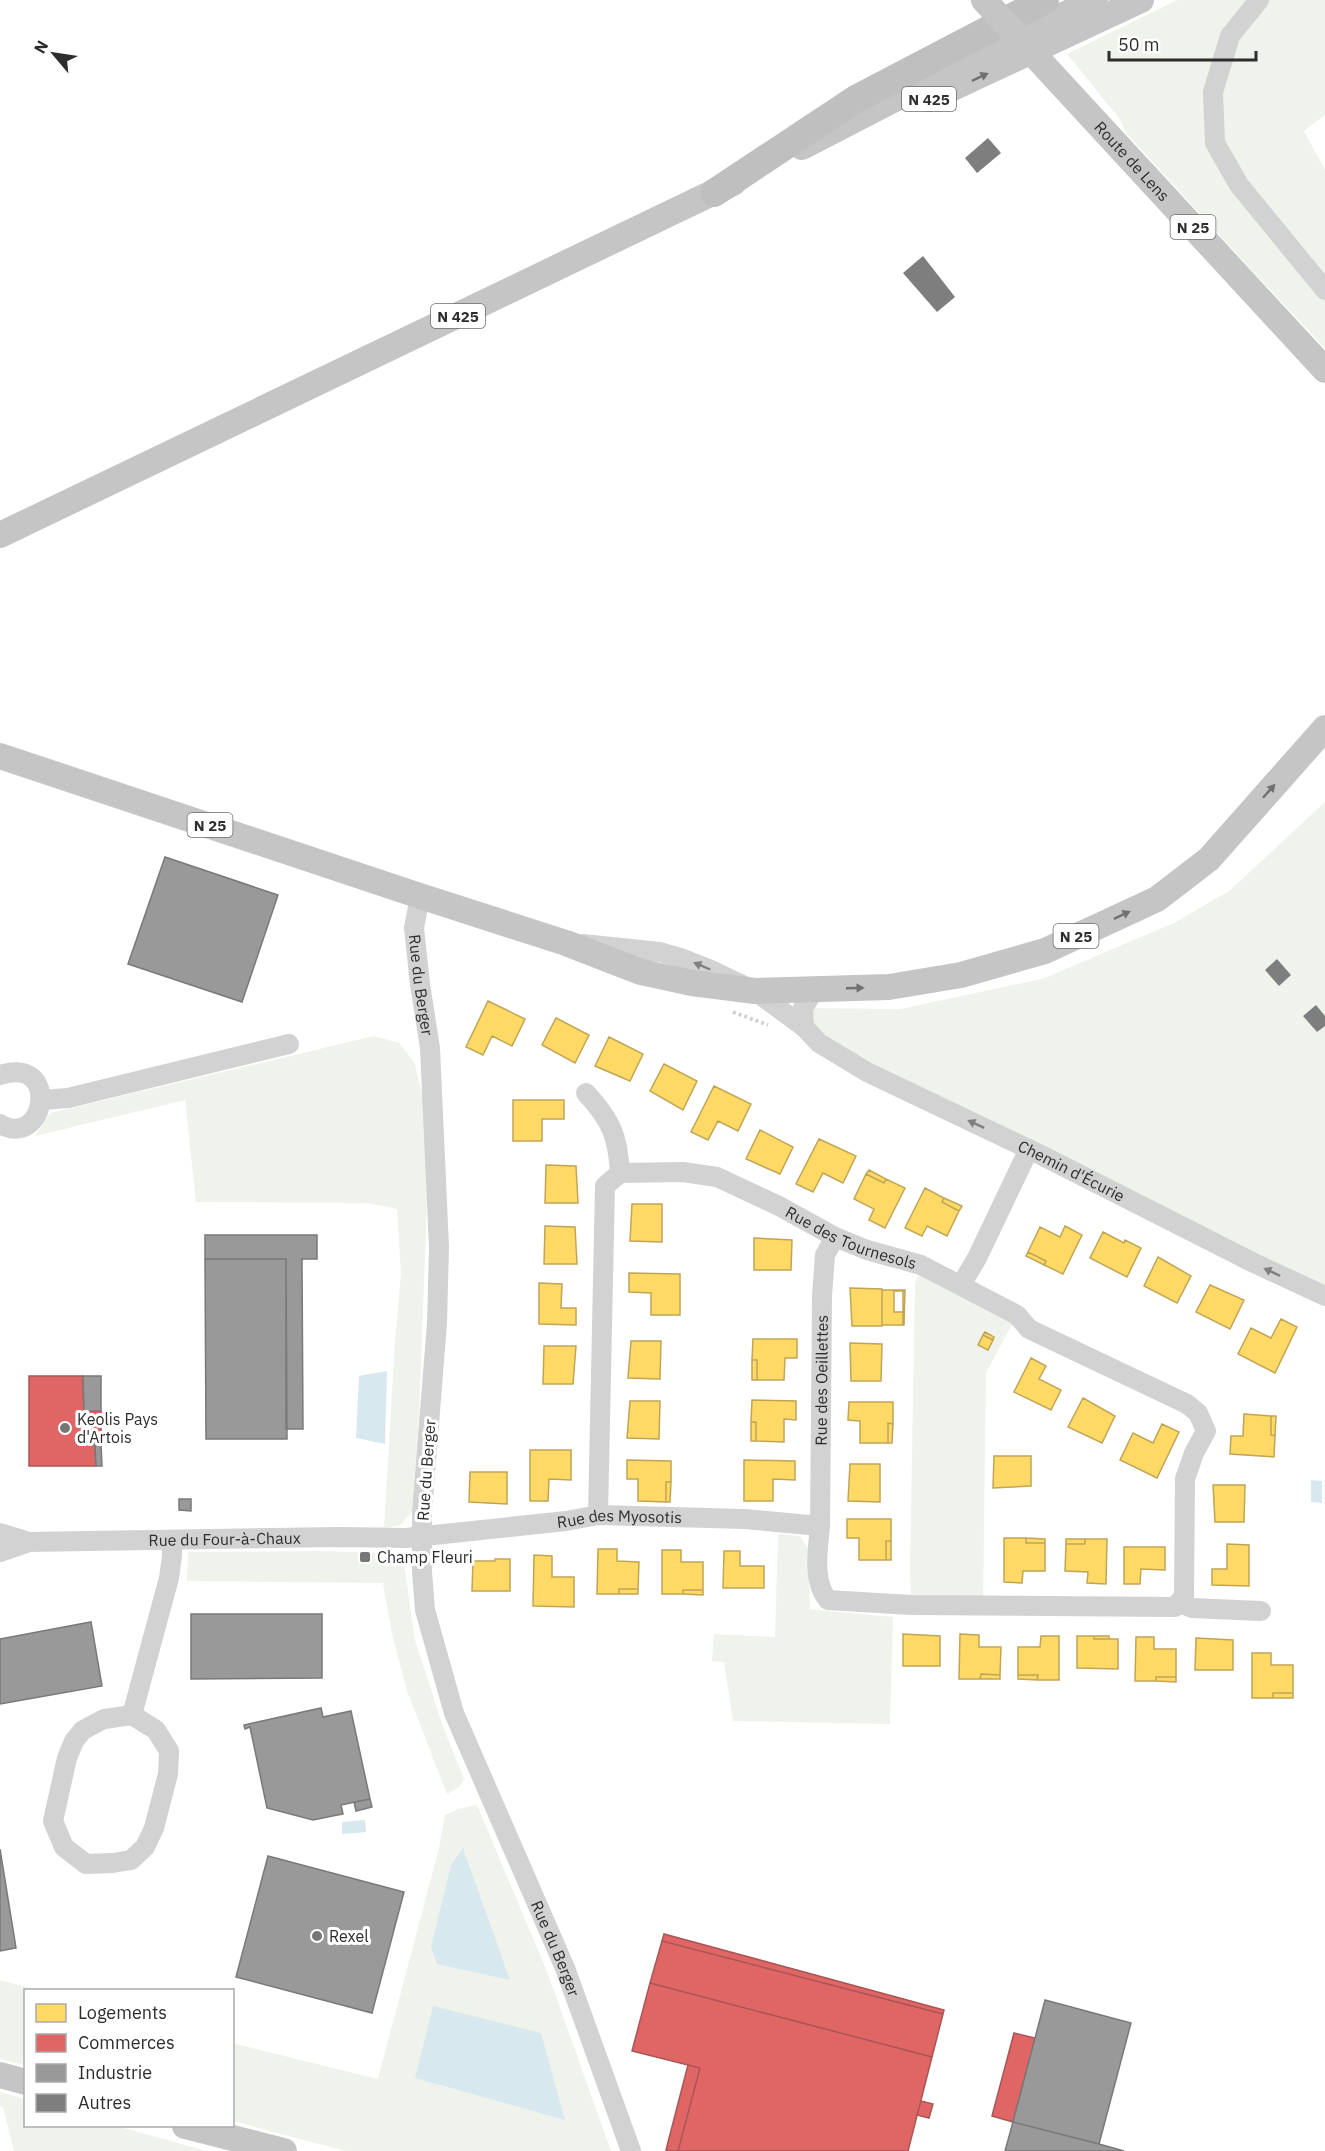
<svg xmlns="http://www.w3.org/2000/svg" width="1325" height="2151" font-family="'IBM Plex Sans',sans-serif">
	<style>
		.green { fill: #f0f3eb }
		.water { fill: #d8e8ef }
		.homes { fill: #ffd966; stroke: #c0a555; stroke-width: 1.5 }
		.shops { fill: #e06666; stroke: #a55; stroke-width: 1.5 }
		.industry { fill: #999; stroke: #797979; stroke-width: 1.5 }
		.building { fill: #7e7e7e }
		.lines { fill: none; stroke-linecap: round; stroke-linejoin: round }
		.path { stroke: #d2d2d2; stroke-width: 4; stroke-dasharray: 3 3; stroke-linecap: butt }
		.minor { stroke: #d2d2d2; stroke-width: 20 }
		.major { stroke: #c5c5c5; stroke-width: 26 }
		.highway { stroke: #bfbfbf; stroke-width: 28 }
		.major-bridge { stroke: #c5c5c5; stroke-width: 26 }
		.oneway { fill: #717171 }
		.oneway2 { fill: #808080 }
		.poi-dot { fill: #767676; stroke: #fff; stroke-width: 2 }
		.labels { text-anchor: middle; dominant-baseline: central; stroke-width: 6; stroke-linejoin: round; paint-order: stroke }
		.shield { fill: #fff; stroke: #6c6c6c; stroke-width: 1.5 }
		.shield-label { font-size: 15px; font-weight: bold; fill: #2d2d2d }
		.street-label { font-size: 16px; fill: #2d2d2d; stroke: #fff }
		.poi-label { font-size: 16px; fill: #2d2d2d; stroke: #fff; text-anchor: start }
	</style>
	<rect width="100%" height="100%" fill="#fff"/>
	<path class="green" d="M1177,0H1325V115L1304,131L1325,170V348L1255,274L1127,134L1119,118L1067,54Z
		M1325,802V1296L819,1043L803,1008L900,1009L1042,979L1174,923L1229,891Z
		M374,1036L399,1043L414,1062L424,1100L427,1199L419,1418L412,1511L402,1524L384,1529L395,1341L401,1274L397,1209L368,1203L196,1202L185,1100L35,1136L50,1113Z
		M921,1265L1017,1315L986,1373L983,1606L911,1605L910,1570L915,1285Z
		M778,1534L800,1536L808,1548L810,1609L893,1617L890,1724L733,1721L724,1662L712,1661L714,1634L775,1637Z
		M318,1551L384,1553L402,1563L405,1570L415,1640L442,1724L464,1779L459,1787L447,1794L407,1691L392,1634L383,1583L187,1581L188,1552Z
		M477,1805L548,1974L611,2151H345L233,2121L232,2043L378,2079L439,1848L445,1815L458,1809Z
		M0,1980L38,1990H26L25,2065L0,2059Z
		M0,2092L25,2099L26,2126H117L206,2151H14L3,2107L0,2106Z"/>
	<path class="water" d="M387,1371L385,1444L356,1438L359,1376Z
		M1311,1480L1322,1481V1503L1311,1502Z
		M365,1820L366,1832L342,1834V1822Z
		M463,1848L510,1980L437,1964L431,1947L451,1865Z
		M433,2006L541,2033L565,2120L415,2078Z"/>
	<path class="homes" d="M488,1001L525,1019L512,1046L492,1036L483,1055L466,1047Z
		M556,1018L589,1035L575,1063L542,1045Z
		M609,1037L643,1054L630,1081L595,1066Z
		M664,1064L697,1081L683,1110L650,1091Z
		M714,1086L751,1104L738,1131L718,1121L708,1140L691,1132Z
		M513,1100H564V1119H542V1141H513Z
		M760,1130L793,1147L780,1174L746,1159Z
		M819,1139L856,1156L843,1183L823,1173L813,1192L796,1184Z
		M546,1165L576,1166L578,1203H545Z
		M869,1170L886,1179L884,1183L866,1174Z
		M866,1174L884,1183L886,1179L905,1188L885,1228L869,1220L874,1209L854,1199Z
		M925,1188L944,1198L942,1202L959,1211L947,1236L927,1226L922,1236L905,1228Z
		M944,1198L962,1206L959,1211L942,1202Z
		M632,1204H662V1242L630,1241Z
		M545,1226L575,1227L577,1264H544Z
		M1065,1226L1082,1235L1063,1274L1044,1265L1046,1261L1028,1252L1040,1227L1060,1237Z
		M1103,1232L1124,1243L1125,1240L1141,1248L1127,1277L1090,1258Z
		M754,1238L792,1240L791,1270H754Z
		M1028,1252L1046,1261L1044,1265L1026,1256Z
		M1158,1257L1191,1276L1177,1303L1144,1286Z
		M629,1273L680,1274V1315H651V1293L629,1292Z
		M539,1283L562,1284L561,1308H576V1325L539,1324Z
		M1210,1285L1244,1300L1230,1329L1196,1312Z
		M850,1288L882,1289V1326H852Z
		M882,1290H903L904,1291H894V1312H903V1325H882Z
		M903,1290H905L904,1325H903Z
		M1281,1319L1297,1327L1275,1373L1238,1354L1251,1328L1271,1338Z
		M985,1332L994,1337L993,1340L983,1335Z
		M983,1335L993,1340L988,1350L978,1345Z
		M753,1339H797V1358H785L784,1380H757V1360H752Z
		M631,1341H661L660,1379L628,1378Z
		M850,1343L882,1344L881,1381H851Z
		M544,1346H576L573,1384H543Z
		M1031,1358L1046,1366L1039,1379L1061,1390L1051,1410L1014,1392Z
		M752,1360H757V1380H752Z
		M1083,1398L1115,1416L1102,1443L1068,1427Z
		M752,1400L796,1401V1420L784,1419V1442L756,1441V1422H751Z
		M630,1401H660L659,1439L627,1438Z
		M849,1402H893V1424L888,1423V1443H860V1421L848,1420Z
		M1244,1414L1271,1416V1435L1275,1436L1274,1457L1230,1454L1231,1436H1243Z
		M1271,1416H1276L1275,1436L1271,1435Z
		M751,1422H756V1441H751Z
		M888,1423L893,1424L892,1443H888Z
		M1162,1424L1179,1432L1157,1478L1120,1460L1133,1433L1153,1443Z
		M530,1450H571V1480L549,1479L548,1501H530Z
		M994,1456H1031V1486L993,1488Z
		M627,1460L671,1461V1482H666V1502L638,1501V1479H627Z
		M744,1460L795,1461V1480L773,1479V1501H744Z
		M850,1464H880V1502L848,1501Z
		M470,1472H507V1504L469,1502Z
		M666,1482H671L670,1502H666Z
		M1213,1485H1245L1244,1522H1215Z
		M847,1519H891V1541H886V1560H859V1538H847Z
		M1004,1538H1026V1543H1045V1571H1023L1022,1583L1004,1582Z
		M1026,1538L1045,1539V1543H1026Z
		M1066,1539H1085V1544H1066Z
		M1085,1539H1107L1106,1584L1087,1583L1088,1572L1065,1571L1066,1544H1085Z
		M886,1541H891V1560H886Z
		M1227,1544L1249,1545V1586L1212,1585V1569H1227Z
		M1124,1547H1165V1570L1141,1569L1140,1584H1124Z
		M598,1549H617V1561L639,1562L638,1589H619V1594H597Z
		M662,1550H681V1562H703V1590H683V1594H662Z
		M724,1551H740V1566H764V1588H723Z
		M534,1555L552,1556V1577H574V1607L533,1606Z
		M495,1559H510V1591H472L473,1561H495Z
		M619,1589H638V1594H619Z
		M683,1590H703V1595L683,1594Z
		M903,1634L940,1636V1666H903Z
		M960,1634L979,1635V1647H1001L1000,1675L981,1674L980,1679H959Z
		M1041,1636H1059V1680H1037L1038,1675H1018V1647H1040Z
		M1077,1636H1094V1639H1118V1669L1077,1668Z
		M1094,1636H1109V1639H1094Z
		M1136,1637H1154V1649H1176V1677H1156V1681H1135Z
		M1196,1638L1233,1640V1670H1195Z
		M1252,1653H1271V1665H1293V1693H1273V1698H1252Z
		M981,1674L1000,1675V1679H980Z
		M1018,1675H1038L1037,1680L1018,1679Z
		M1156,1677H1176V1682L1156,1681Z
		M1273,1693H1293V1698H1273Z"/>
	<path class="shops" d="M29,1376H83L84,1411H101V1444H95L96,1466H29Z
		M664,1934L944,2010L943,2014L662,1941Z
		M662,1941L943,2014L932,2057L650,1983Z
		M650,1983L932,2057L908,2151H678L700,2068L632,2051Z
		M1014,2033L1035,2038L1013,2122L992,2116Z
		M688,2065L700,2068L678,2151H670L666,2150Z
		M921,2101L933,2104L929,2118L917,2115Z"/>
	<path class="industry" d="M165,857L278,895L242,1002L128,964Z
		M205,1235H317V1259H302L303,1429H286V1259H205Z
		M205,1259H286L287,1439H206Z
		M83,1376H101V1411H84Z
		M95,1444H101L102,1466H96Z
		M179,1499H191V1511L179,1510Z
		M191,1614H322V1678L191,1679Z
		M91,1622L102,1686L0,1704V1639Z
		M321,1708L323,1717L351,1711L370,1799L341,1805L343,1814L313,1820L267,1808L250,1727L245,1729L244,1725Z
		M370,1799L372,1807L356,1811L354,1802Z
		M0,1849L16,1948L0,1951Z
		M268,1856L404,1892L372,2013L236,1977Z
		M1045,2000L1131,2023L1099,2144L1013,2122Z
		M1013,2122L1099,2144L1124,2151H1005Z"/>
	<path class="building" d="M988,138L1001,153L977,173L965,158Z
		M923,256L955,297L937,312L903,273Z
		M1277,959L1291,975L1279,986L1265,970Z
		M1316,1005L1325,1016V1026L1317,1032L1303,1016Z"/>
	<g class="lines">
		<path class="path" d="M733,1012L768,1025"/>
		<g class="minor">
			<path d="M1259,0L1230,36L1213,92L1215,143L1239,185L1325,290"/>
			<path id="s1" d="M420,896L414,928L420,984L430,1048L439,1247L437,1323L422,1512V1572L425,1610L454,1713L565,1968L631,2151"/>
			<path id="s2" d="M583,944L660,952L681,958L711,970L755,991L804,1027L819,1043L867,1072L1041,1155L1254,1263L1325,1296"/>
			<path d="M804,1027L803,1008L815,989"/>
			<path d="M0,1075C62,1055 45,1151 0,1124"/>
			<path d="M586,1093C611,1120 618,1136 620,1173"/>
			<path d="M42,1100L68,1098L289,1044"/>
			<path d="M961,1285L977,1258L1029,1149"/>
			<path id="s3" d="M598,1515L605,1186L620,1173L683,1172L717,1177L779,1206L835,1237L867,1250L921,1265L1017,1315L1029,1329L1187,1404L1198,1413L1206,1431L1194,1453L1185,1479L1184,1596L1175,1607L911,1605L828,1600C812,1582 818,1549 820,1526L822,1296L825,1255L835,1237"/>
			<path id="s4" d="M0,1533L29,1542L339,1537L406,1538L566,1521L598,1515L745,1519L820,1526"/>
			<path d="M0,1552L29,1542"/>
			<path d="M1179,1603L1192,1608L1261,1611"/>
			<path d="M132,1715L156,1730L169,1751L168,1774L154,1828L145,1847L131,1860L113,1863L86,1864L64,1847L53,1821L67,1758L74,1741L83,1730L104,1719Z"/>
			<path d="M132,1715L169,1578L172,1556V1540"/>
		</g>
		<g class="major">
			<path id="s5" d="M1061,84L1325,370"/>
			<path d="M929,99L1141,0"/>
			<path d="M802,147L972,59L1095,0"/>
			<path d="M0,535L733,183"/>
			<path d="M0,756L420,896L566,943L641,972L692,983L755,991L889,987L961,975L1045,951L1157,899L1209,859L1325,728"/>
			<path d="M0,2075L26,2082"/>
			<path d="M185,2126L284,2151"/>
		</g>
		<path class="highway" d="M714,193L856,99L1045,0"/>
		<path class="major-bridge" d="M984,0L1061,84"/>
	</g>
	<defs><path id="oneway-solid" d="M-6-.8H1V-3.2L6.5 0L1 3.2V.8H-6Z" transform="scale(1.5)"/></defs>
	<g class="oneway">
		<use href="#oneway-solid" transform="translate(980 77) rotate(-25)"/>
		<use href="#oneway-solid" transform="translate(1269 791) rotate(-48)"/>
		<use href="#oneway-solid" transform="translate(1122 915) rotate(-25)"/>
		<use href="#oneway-solid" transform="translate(855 988) rotate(-2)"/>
	</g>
	<g class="oneway2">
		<use href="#oneway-solid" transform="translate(702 966) rotate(-157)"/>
		<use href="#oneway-solid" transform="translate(976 1124) rotate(-155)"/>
		<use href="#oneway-solid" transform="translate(1272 1272) rotate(-155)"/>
	</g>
	<g class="poi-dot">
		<circle cx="65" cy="1428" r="6"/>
		<rect x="359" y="1551" width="12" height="12" rx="3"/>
		<circle cx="317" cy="1936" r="6"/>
	</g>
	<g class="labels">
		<g class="shield">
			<rect x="902" y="87" width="54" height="24" rx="4.5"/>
			<rect x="1170.5" y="215" width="45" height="24" rx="4.5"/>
			<rect x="431" y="304" width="54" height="24" rx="4.5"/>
			<rect x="187.5" y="813" width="45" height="24" rx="4.5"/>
			<rect x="1053.5" y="924" width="45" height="24" rx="4.5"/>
		</g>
		<g class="shield-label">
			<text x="929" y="99">N 425</text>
			<text x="1193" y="227">N 25</text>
			<text x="458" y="316">N 425</text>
			<text x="210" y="825">N 25</text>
			<text x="1076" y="936">N 25</text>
		</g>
		<g class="street-label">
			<text stroke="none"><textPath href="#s5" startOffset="105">Route de Lens</textPath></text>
			<text stroke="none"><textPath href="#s1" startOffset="90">Rue du Berger</textPath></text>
			<text stroke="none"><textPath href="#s2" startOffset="546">Chemin d'Écurie</textPath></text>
			<text stroke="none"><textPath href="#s3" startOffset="594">Rue des Tournesols</textPath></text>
			<text stroke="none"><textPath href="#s3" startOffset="1758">Rue des Oeillettes</textPath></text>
			<text transform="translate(426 1470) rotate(-86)">Rue du Berger</text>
			<text stroke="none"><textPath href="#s4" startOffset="622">Rue des Myosotis</textPath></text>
			<text stroke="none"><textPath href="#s4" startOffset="226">Rue du Four-à-Chaux</textPath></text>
			<text stroke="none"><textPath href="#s1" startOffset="1080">Rue du Berger</textPath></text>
		</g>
		<g class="poi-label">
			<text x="77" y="1419">Keolis Pays<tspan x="77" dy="18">d'Artois</tspan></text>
			<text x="377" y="1557">Champ Fleuri</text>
			<text x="329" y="1936">Rexel</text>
		</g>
	</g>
	<rect x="24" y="1989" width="210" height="138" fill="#ffffff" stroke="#ababab" stroke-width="1.5"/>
	<rect x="36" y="2004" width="30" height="18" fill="#ffd966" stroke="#ababab" stroke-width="1.5"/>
	<text x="78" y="2019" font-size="18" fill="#2d2d2d">Logements</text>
	<rect x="36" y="2034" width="30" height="18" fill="#e06666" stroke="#ababab" stroke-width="1.5"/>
	<text x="78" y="2049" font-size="18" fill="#2d2d2d">Commerces</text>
	<rect x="36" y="2064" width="30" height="18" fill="#999999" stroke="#ababab" stroke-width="1.5"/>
	<text x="78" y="2079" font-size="18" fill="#2d2d2d">Industrie</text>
	<rect x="36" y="2094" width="30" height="18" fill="#7e7e7e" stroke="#ababab" stroke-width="1.5"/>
	<text x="78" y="2109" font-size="18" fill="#2d2d2d">Autres</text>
	<g transform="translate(54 54) rotate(299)" stroke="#ffffff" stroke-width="4.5" paint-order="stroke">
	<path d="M0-4.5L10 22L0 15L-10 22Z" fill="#2d2d2d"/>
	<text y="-9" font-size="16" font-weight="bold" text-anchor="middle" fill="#2d2d2d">N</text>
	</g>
	<path d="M1109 51v9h147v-9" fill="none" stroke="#2d2d2d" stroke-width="3"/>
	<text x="1118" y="51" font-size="18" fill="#2d2d2d" stroke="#ffffff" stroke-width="4.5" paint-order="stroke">50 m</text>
</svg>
